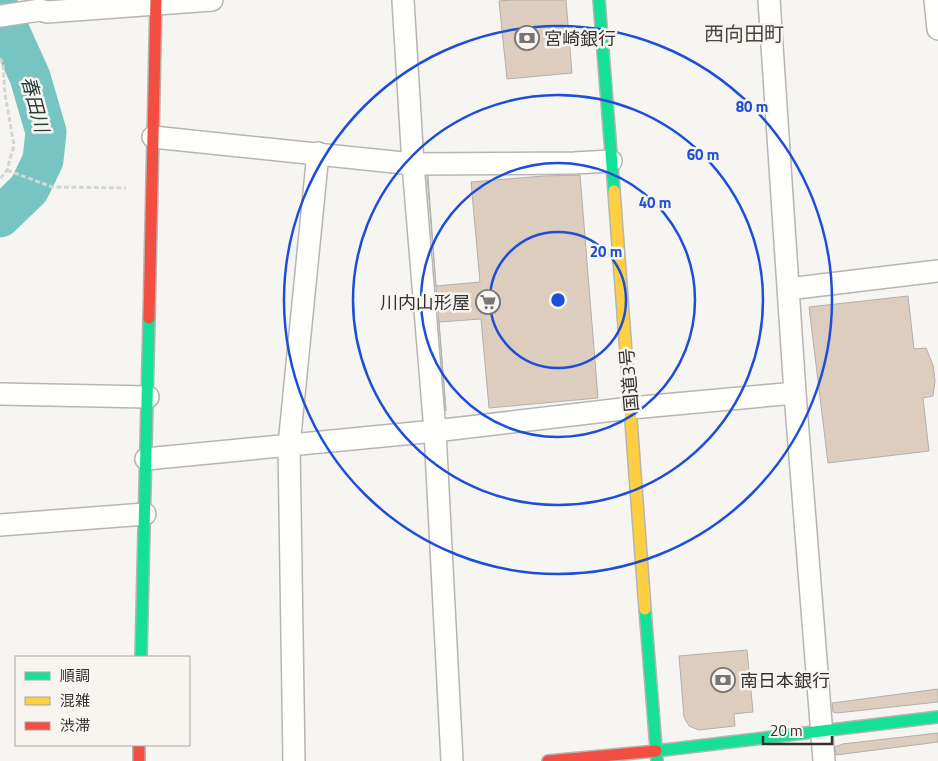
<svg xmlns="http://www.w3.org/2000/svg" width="938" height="761" font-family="'Titillium Web','Noto Sans JP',sans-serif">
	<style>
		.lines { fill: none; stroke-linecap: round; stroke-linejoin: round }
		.river { stroke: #77c5c2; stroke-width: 41 }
		.building { fill: #ddcdbe; stroke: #b2b0ae }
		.street-casing { stroke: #b7b5b3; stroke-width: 24 }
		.fast-casing { stroke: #b7b5b3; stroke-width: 14 }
		.slow-casing { stroke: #b7b5b3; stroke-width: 14 }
		.jam-casing { stroke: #b7b5b3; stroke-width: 14 }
		.path { stroke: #d5d5d4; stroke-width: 3; stroke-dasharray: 5 2.5; stroke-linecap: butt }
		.street { stroke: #fefefd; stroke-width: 21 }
		.fast { stroke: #16e098; stroke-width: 11 }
		.slow { stroke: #ffcf43; stroke-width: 11 }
		.jam { stroke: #f24e42; stroke-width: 11 }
		.ring { fill: none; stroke: #1d4ed8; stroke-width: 2.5 }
		.labels { text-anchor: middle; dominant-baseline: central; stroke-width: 5; stroke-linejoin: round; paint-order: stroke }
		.poi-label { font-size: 18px; fill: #333231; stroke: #f8f5f1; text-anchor: start }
		.street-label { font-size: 18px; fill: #333231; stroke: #f8f5f1 }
		.water-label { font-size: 19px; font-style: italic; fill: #253e3c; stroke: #f8f5f1 }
		.quarter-label { font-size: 20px; fill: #494643; stroke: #f8f5f1 }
		.centre { fill: #1d4ed8; stroke: #f8f5f1; stroke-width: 2.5 }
		.ring-label { font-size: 15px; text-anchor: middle; font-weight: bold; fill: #1d4ed8; stroke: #f8f5f1; stroke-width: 5; stroke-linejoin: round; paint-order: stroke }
	</style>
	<rect width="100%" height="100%" fill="#f7f5f2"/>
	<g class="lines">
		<path class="river" d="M0,11L30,77L46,132L43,160L29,189L0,217"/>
	</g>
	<path class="building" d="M512,0H566L572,73L507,79L499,1Z
		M580,175L598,398L489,408L481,319L439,322L446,411L427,176H428L436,286L480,282L471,182L543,176Z
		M908,296L914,349L926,348L933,365L935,381L933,396L923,398L929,451L828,463L809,307Z
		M747,650L753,712L734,714L735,726L699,730L689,726L684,717L679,656Z
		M938,689V702L837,713L833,712L832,703Z
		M938,733V742L836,755L835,747L842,744Z"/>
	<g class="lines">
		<defs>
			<path id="street" d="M403,0L413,164L435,431L452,761
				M769,0L795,393L824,761
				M935,0L938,29
				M0,16L40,10L47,12L212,0
				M153,137L413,164L574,163L611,161
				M788,289L938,271
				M0,394L148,397
				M146,459L435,431L631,408L795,393
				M0,525L145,514
				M294,761L289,445L318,153"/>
			<path id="fast" d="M599,0L614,191
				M645,609L657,761
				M141,657L149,318
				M656,751L938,717"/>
			<path id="slow" d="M614,191L645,609"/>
			<path id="jam" d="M149,318L156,0
				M139,745V761
				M548,761L656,751"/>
		</defs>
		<use href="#street" class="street-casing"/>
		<use href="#fast" class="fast-casing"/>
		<use href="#slow" class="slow-casing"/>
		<use href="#jam" class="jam-casing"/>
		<path class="path" d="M0,58L3,65L5,94L14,145L7,170L0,179
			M7,170L52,187L126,188"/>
		<use href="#street" class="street"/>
		<use href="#fast" class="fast"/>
		<use href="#slow" class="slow"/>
		<use href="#jam" class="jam"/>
	</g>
	<g class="ring">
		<circle cx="558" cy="300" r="68"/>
		<circle cx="558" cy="300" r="137"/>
		<circle cx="558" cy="300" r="205"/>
		<circle cx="558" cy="300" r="274"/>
	</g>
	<defs>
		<symbol id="bank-ring" viewBox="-11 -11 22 22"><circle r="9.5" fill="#f8f5f1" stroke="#787675" stroke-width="1.5"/><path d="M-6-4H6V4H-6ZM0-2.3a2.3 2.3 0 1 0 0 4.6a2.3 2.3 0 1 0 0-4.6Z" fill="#787675"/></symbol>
		<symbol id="supermarket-ring" viewBox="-11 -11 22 22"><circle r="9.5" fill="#f8f5f1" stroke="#787675" stroke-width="1.5"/><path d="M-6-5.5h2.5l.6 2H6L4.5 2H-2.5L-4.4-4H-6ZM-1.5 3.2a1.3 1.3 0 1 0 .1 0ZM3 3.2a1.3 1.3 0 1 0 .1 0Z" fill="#787675"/></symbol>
	</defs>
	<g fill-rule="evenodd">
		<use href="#bank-ring" x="513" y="24" width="28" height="28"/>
		<use href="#supermarket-ring" x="474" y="288" width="28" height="28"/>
		<use href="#bank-ring" x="709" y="666" width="28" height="28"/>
	</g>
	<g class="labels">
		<g class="poi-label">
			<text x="544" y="38">宮崎銀行</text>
			<text x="470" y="302" text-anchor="end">川内山形屋</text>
			<text x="740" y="680">南日本銀行</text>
		</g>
		<g class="street-label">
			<text transform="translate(629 380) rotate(-95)">国道3号</text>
		</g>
		<g class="water-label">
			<text transform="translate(36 104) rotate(75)">春田川</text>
		</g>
		<g class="quarter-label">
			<text x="744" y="33">西向田町</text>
		</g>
	</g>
	<circle cx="558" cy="300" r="8" class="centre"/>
	<g class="ring-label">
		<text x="752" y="112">80 m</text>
		<text x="703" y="160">60 m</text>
		<text x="655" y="208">40 m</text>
		<text x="606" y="257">20 m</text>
	</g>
	<rect x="15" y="656" width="175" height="90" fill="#f8f5f1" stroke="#a9a7a4"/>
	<rect x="25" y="672" width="25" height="8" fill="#16e098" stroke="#a9a7a4"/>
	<text x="60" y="681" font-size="15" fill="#333231">順調</text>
	<rect x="25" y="697" width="25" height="8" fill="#ffcf43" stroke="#a9a7a4"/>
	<text x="60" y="706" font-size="15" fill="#333231">混雑</text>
	<rect x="25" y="722" width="25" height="8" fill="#f24e42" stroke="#a9a7a4"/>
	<text x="60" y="731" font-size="15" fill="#333231">渋滞</text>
	<path d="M763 736v8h69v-8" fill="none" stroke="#333231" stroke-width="2.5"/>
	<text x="770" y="736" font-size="15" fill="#333231" stroke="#f8f5f1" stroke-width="4" paint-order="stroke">20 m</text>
</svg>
